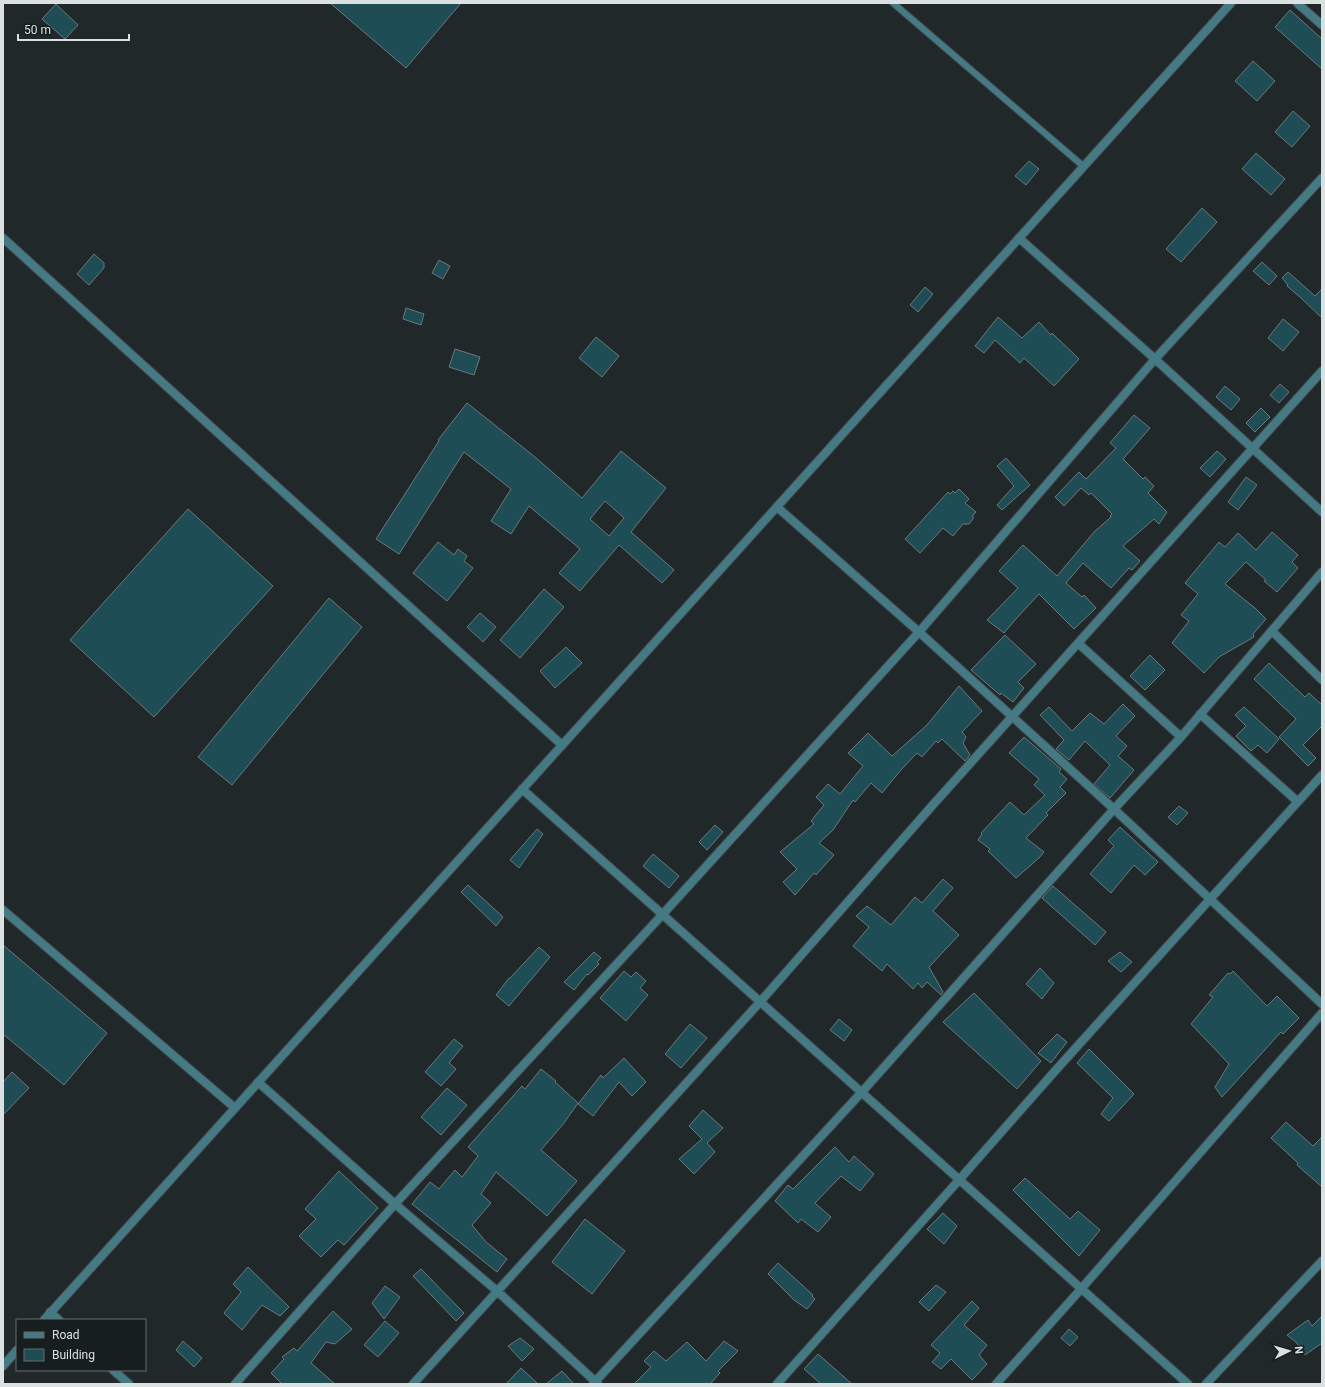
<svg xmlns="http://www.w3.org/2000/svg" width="1325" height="1387" font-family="Roboto,sans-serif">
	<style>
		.building { fill: #1f4d56; stroke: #6e7779; fill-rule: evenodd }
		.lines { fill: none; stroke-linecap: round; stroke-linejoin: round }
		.service-casing { stroke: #3f4547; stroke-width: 8 }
		.minor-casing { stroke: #3f4547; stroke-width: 10 }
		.tertiary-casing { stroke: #3f4547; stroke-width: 10 }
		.service { stroke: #457984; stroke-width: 6 }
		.minor { stroke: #457984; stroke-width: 8 }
		.tertiary { stroke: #457984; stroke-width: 8 }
	</style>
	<rect width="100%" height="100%" fill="#21282a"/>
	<path class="building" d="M330,3H461L406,68Z
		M56,4L78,25L65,39L42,19Z
		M1290,10L1322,39V69L1275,27Z
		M1253,61L1275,81L1257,101L1235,81Z
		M1293,111L1310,126L1292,147L1275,132Z
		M1256,153L1285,179L1271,195L1242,169Z
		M1029,161L1039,169L1026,185L1015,176Z
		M1202,208L1217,222L1181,262L1166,249Z
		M94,254L104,263V268L89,285L77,274Z
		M439,260L450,266L443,279L432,273Z
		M1262,262L1277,276L1269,285L1253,271Z
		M1288,272L1315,296L1322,289V318L1301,298L1287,286L1288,285L1282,278Z
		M925,287L933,294L918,312L910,305Z
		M406,308L424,314L421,325L403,319Z
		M998,317L1022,338L1039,322L1051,335L1052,333L1079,359L1054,386L1024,358L1020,363L995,340L984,353L975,346Z
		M1283,319L1299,332L1283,351L1268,338Z
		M596,337L619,356L602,377L579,358Z
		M455,349L480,357L474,375L449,367Z
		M1280,384L1289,392L1279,403L1270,395Z
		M1225,386L1240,399L1231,410L1216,397Z
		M467,403L535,457L582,498L621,451L666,488L631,532L674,570L662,583L619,545L580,591L559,573L580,549L529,506L511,534L491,521L511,489L464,452L399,554L376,539L439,441L438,440ZM605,501L624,518L609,536L590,519Z
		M1261,408L1270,417L1255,432L1246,423Z
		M1134,415L1150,428L1123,459L1143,479L1145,477L1154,486L1148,493L1167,512L1159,524L1154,519L1123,546L1140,561L1132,570L1129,568L1111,588L1083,563L1066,583L1082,597L1084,595L1096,608L1074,629L1039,594L1015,620L1004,633L987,620L1018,588L999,571L1023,545L1057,576L1094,532L1111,517L1110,516L1112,514L1091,493L1089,495L1081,488L1064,506L1055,497L1079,472L1086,479L1116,448L1110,443Z
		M1217,451L1226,459L1210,477L1200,468Z
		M1006,458L1030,485L1002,510L997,505L1014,486L997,466Z
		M1246,477L1257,485L1238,510L1228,502Z
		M959,489L969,499L965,503L976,512L973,515V519L969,524H963L953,536L943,528L920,553L905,539L948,492L950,494L953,491L955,493Z
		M188,509L273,586L154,717L70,640Z
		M1272,532L1298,555L1292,562L1298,568L1277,592L1264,581L1266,580L1246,562L1225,584L1255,608L1266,619L1253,634L1254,637L1219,657L1204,673L1172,643L1189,621L1181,615L1198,594L1185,583L1219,542L1225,547L1238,533L1256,550Z
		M438,542L454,555L458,549L467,556L464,561L473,568L447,601L413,573Z
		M544,589L564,607L520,658L500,640Z
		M329,598L362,627L232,785L198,757Z
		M480,613L496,627L483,642L467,627Z
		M1005,635L1036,664L1018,682L1024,688L1013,702L1001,693L1000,695L971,670Z
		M566,647L582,663L555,688L540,671Z
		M1150,655L1165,670L1145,690L1130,676Z
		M1269,663L1305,697L1309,693L1322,705V726L1303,745L1316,758L1308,766L1279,737L1296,719L1254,679Z
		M959,686L982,711L962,732L966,737L963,743L970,755L965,761L942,739L938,743L936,741L922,757L917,753L900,771L882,793L871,783L855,802L853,800L833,830L819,843L834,855L816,875L814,873L795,895L783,882L797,869L780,852L814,824L811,821L824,805L816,797L828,784L840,794L863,766L848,753L868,733L892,756L927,725Z
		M1123,704L1135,716L1116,736L1127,746L1118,756L1134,770L1110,798L1094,784L1110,765L1085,741L1069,760L1056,749L1064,740L1040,715L1049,707L1072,731L1090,713L1104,724Z
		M1244,707L1279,739L1267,753L1258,745L1251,751L1236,736L1246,726L1235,715Z
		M1024,737L1061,769L1059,772L1067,779L1060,787L1066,793L1046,813L1048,815L1026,838L1044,852L1039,858L1016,878L988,851L990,849L978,840L982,834L981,833L1010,802L1024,815L1045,795L1034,785L1039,779L1009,753Z
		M1179,806L1188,813L1177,825L1168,817Z
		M715,825L723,832L707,850L699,842Z
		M1120,827L1158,862L1145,875L1134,865L1111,893L1090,874L1114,846L1108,840Z
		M537,829L543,834L519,868L510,860Z
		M653,854L679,876L669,888L643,866Z
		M943,879L953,888L933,911L959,935L929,967L943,992L941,995L927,982L922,988L918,983L913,989L887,964L882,971L853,946L869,927L856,916L867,906L891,925L915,897L922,903Z
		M468,885L503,917L496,926L461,892Z
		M1053,886L1106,932L1095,945L1042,898Z
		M3,945L107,1033L64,1085L3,1034Z
		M539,947L550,957L509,1006L496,995L509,978H510Z
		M594,952L601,958L597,962L599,964L588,975L587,974L574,990L564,982Z
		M1120,952L1132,962L1121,972L1108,961Z
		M1040,968L1054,983L1042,999L1026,984Z
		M624,971L631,977L636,972L646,981L640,988L648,995L626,1021L600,998Z
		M1233,971L1267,1006L1277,996L1299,1018L1283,1034L1281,1032L1222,1097L1215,1087L1229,1064L1191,1024L1213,997L1209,995L1228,973L1230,974Z
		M974,993L1041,1061L1017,1089L943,1022Z
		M839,1019L852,1030L844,1041L830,1030Z
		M690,1024L707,1038L681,1068L665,1054Z
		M1057,1034L1067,1042L1051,1063L1038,1053Z
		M454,1039L463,1046L449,1063L456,1069L441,1086L425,1072Z
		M1089,1049L1134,1094L1109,1121L1101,1114L1113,1098L1077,1063Z
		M624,1058L646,1082L632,1096L619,1082L593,1116L578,1104L601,1075L603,1078Z
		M541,1069L556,1081L555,1082L578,1103L564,1123L541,1150L577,1181L547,1216L496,1172L481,1194L491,1203L472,1225L486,1242L507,1259L497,1272L412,1204L430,1182L439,1189L455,1170L462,1177L478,1156L468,1147L522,1086L525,1089Z
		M12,1072L29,1088L3,1115V1082Z
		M447,1088L467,1105L441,1135L421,1117Z
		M703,1110L723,1128L707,1143L715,1152L694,1174L679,1159L702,1139L689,1126Z
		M1286,1122L1313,1146L1322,1137V1187L1297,1165L1298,1163L1271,1138Z
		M835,1147L849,1162L854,1156L874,1174L860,1191L841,1176L815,1203L831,1217L818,1232L801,1219L798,1223L775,1201L788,1185L793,1189Z
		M339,1171L378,1208L344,1245L338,1240L321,1257L299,1236L316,1219L305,1209Z
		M1025,1178L1070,1219L1078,1211L1100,1230L1079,1256L1013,1190Z
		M943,1213L957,1226L944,1244L927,1229Z
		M585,1219L625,1251L592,1294L552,1262Z
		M778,1263L813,1295L812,1296L815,1299L807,1309L794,1300L768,1274Z
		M248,1267L289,1307L280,1316L262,1305L242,1330L224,1313L241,1292L233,1284Z
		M421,1269L464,1313L456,1321L413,1276Z
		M936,1285L946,1292L929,1311L919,1302Z
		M385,1286L400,1297L384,1319L372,1303Z
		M972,1301L979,1308L964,1325L987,1345L979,1355L987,1364L972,1380L951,1359L941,1369L932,1362L940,1353L931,1345Z
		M333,1311L352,1329L335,1344L326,1342L311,1363L335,1384H282L271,1373L284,1359L282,1357L294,1348L297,1351Z
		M1322,1316V1343L1305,1355L1296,1342L1287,1335L1308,1320L1312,1326Z
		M385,1321L399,1333L378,1357L364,1345Z
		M1069,1329L1078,1337L1070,1346L1061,1338Z
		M520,1338L534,1349L522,1361L508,1346Z
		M183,1341L202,1358L194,1367L176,1350Z
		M724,1341L738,1351L718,1371L720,1373L710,1384H634L651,1367L644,1361L654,1351L666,1361L687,1342L706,1361Z
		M818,1354L852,1384H821L804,1369Z
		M521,1368L538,1384H506Z
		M562,1371L574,1384H546Z"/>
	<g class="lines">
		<defs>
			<path id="service" d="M893,3L1083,166"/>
			<path id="minor" d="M1297,3L1322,25
				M3,238L562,745
				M1019,238L1155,359L1322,512
				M777,507L919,632L1114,809L1322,1004
				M1272,631L1322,680
				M1078,643L1181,737
				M1200,714L1297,801
				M3,910L235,1108
				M258,1082L395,1204L497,1291L598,1384
				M50,1312L59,1320
				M113,1370L129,1384
				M235,1384L395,1204L662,915L919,632L1155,359L1322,178
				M413,1384L760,1002L931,807L1322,371
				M593,1384L861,1093L1114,809L1181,737L1322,572
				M777,1384L959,1180L1055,1071L1322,775
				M996,1384L1081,1289L1322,1013
				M1206,1384L1322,1261"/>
			<path id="tertiary" d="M522,789L1188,1384
				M44,1320L1231,3
				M3,1366L17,1350"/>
		</defs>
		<use href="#service" class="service-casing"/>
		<use href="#minor" class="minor-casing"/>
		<use href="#tertiary" class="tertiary-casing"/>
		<use href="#service" class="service"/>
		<use href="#minor" class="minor"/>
		<use href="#tertiary" class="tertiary"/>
	</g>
	<rect width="1325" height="1387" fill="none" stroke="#dbe0e1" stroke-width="8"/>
	<rect x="16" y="1319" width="130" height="52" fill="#171e20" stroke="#656c6d"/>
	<rect x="24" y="1332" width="20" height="6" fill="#457984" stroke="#656c6d"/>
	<text x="52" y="1339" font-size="12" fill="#dbe0e1">Road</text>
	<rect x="24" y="1349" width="20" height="12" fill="#1f4d56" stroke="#656c6d"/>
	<text x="52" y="1359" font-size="12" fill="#dbe0e1">Building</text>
	<g transform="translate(1289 1351) rotate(85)" stroke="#171e20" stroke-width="3" paint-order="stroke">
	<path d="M0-3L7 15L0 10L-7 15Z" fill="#dbe0e1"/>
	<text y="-6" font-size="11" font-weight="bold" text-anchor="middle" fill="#dbe0e1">N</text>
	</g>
	<path d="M18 34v6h111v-6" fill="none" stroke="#dbe0e1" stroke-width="2"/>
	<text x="24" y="34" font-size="12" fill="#dbe0e1" stroke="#171e20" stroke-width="3" paint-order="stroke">50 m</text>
</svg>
